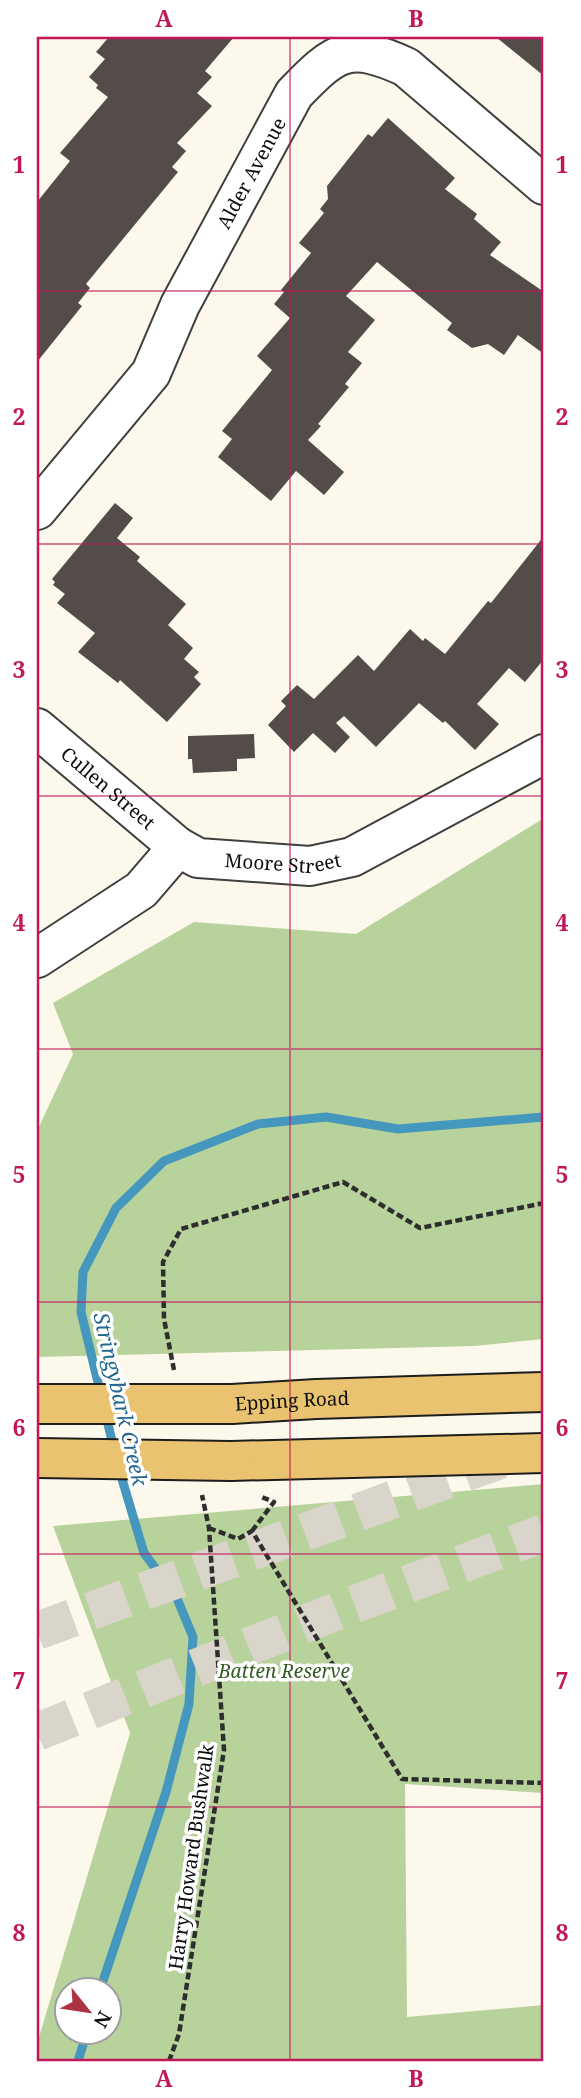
<svg xmlns="http://www.w3.org/2000/svg" width="581" height="2098" font-family="'Noto Serif',serif">
	<style>
		.forest { fill: #b8d29b; fill-rule: evenodd }
		.lines { fill: none; stroke-linecap: round; stroke-linejoin: round }
		.stream { stroke: #4597be; stroke-width: 9 }
		.building { fill: #534c49 }
		.highway-tunnel { stroke: #d9d5ca; stroke-width: 38; stroke-dasharray: 38 19; stroke-linecap: butt }
		.minor-casing { stroke: #3f3f3f; stroke-width: 42 }
		.major-casing { stroke: #1d1d1d; stroke-width: 42 }
		.path { stroke: #2e2e2e; stroke-width: 4.5; stroke-dasharray: 7 3.5; stroke-linecap: butt }
		.minor { stroke: #fff; stroke-width: 38 }
		.major { stroke: #eac370; stroke-width: 38 }
		.major-bridge-casing { stroke: #1d1d1d; stroke-width: 42; stroke-linecap: butt }
		.major-bridge { stroke: #eac370; stroke-width: 38 }
		.grid { fill: none; stroke: #c2185b; stroke-width: 2; stroke-opacity: 0.55 }
		.labels { text-anchor: middle; dominant-baseline: central; stroke-width: 7; stroke-linejoin: round; paint-order: stroke }
		.street-label { font-size: 19px; fill: #0c0c0c; stroke: #fff }
		.park-label { font-size: 19px; font-style: italic; fill: #335c23; stroke: #fff }
		.water-label { font-size: 21px; font-style: italic; fill: #23688f; stroke: #fff }
		.neatline { fill: none; stroke: #c2185b; stroke-width: 2.5 }
		.grid-label { font-size: 23px; text-anchor: middle; font-weight: bold; fill: #c2185b }
	</style>
	<rect width="100%" height="100%" fill="#fdf8ec"/>
	<path class="forest" d="M544,818V1339L474,1346L37,1357V1131L73,1054L53,1003L194,922L356,934Z
		M544,1484V1793L405,1784L407,2017L544,2005V2061H37V2044L130,1733L53,1526ZM66,1990H108V2032H66Z"/>
	<g class="lines">
		<path class="stream" d="M101,1395L81,1312L83,1272L116,1208L164,1161L258,1124L326,1117L398,1129L544,1117
			M105,1412L114,1449
			M100,1990L166,1792L189,1704L193,1637L176,1596L144,1553L119,1469
			M78,2061L87,2032"/>
	</g>
	<path class="building" d="M109,37H234L205,71L212,77L197,93L212,106L177,143L186,151L172,167L178,172L86,284L90,288L78,303L82,306L37,362V202L70,161L60,153L108,97L96,88L98,85L89,77L105,59L96,52Z
		M496,37H544V76Z
		M388,118L455,178L445,189L477,214L474,219L501,242L490,255L544,292V354L518,335L504,355L488,344L472,348L447,330L452,323L377,262L346,296L375,320L348,352L362,363L345,384L349,387L318,424L321,426L308,440L344,472L324,495L296,471L271,501L218,457L232,439L222,431L272,370L257,356L290,318L274,304L284,292L281,290L311,253L299,243L324,213L320,209L328,199L327,186L368,134L372,137Z
		M115,503L133,518L117,538L140,557L137,561L186,604L168,625L193,648L184,659L199,672L194,677L201,684L167,722L120,680L118,683L78,652L95,633L57,603L65,594L53,585L55,582L52,579Z
		M544,536V659L525,682L509,668L477,704L499,724L475,750L445,721L443,723L419,703L376,747L344,716L336,723L350,737L335,753L313,733L294,752L268,725L286,706L281,701L297,685L314,699L358,655L374,671L410,629L423,641L425,638L445,654L488,601L491,603Z
		M254,734L255,758L237,759V771L193,773L192,759H188V736Z"/>
	<g class="lines">
		<path class="highway-tunnel" d="M37,1631L508,1457
			M37,1732L342,1609L544,1533"/>
		<defs>
			<g id="minor">
				<path id="s1" d="M37,510L151,373L180,305L294,94C336,50 349,41 406,67L544,185"/>
				<path id="s2" d="M37,728L178,847"/>
				<path id="s3" d="M37,958L141,890L178,847L198,858L310,866L352,857L544,754"/>
			</g>
			<g id="major">
				<path id="s4" d="M232,1404L316,1399L544,1392"/>
				<path d="M231,1461L544,1453"/>
			</g>
		</defs>
		<use href="#minor" class="minor-casing"/>
		<use href="#major" class="major-casing"/>
		<path class="path" d="M174,1370L164,1319L163,1262L181,1229L343,1182L420,1228L544,1203
			M209,1528L238,1539L252,1531L402,1779L544,1783
			M252,1531L274,1502L259,1496
			M169,2061L179,2034L224,1750L209,1528L202,1495"/>
		<use href="#minor" class="minor"/>
		<use href="#major" class="major"/>
		<defs>
			<path id="major-bridge" d="M37,1404H232
				M37,1458L231,1461"/>
		</defs>
		<use href="#major-bridge" class="major-bridge-casing"/>
		<use href="#major-bridge" class="major-bridge"/>
	</g>
	<path class="grid" d="M290,37V2061M37,291H544M37,544H544M37,796H544M37,1049H544M37,1302H544M37,1554H544M37,1807H544"/>
	<g class="labels">
		<g class="street-label">
			<text stroke="none"><textPath href="#s1" startOffset="402">Alder Avenue</textPath></text>
			<text stroke="none"><textPath href="#s2" startOffset="93">Cullen Street</textPath></text>
			<text stroke="none"><textPath href="#s3" startOffset="289">Moore Street</textPath></text>
			<text stroke="none"><textPath href="#s4" startOffset="60">Epping Road</textPath></text>
			<text transform="translate(191 1857) rotate(-82)">Harry Howard Bushwalk</text>
		</g>
		<g class="park-label">
			<text x="284" y="1671">Batten Reserve</text>
		</g>
		<g class="water-label">
			<text transform="translate(121 1399) rotate(77)">Stringybark Creek</text>
		</g>
	</g>
	<rect width="581" height="2098" fill="none" stroke="#ffffff" stroke-width="77"/>
	<g transform="translate(88 2011) rotate(120)"><circle r="33" fill="#ffffff" stroke="#9e9e9e" stroke-width="2"/>
	<path d="M0-5L12 26L0 18L-12 26Z" fill="#ac3342"/>
	<text y="-10" font-size="19" font-weight="bold" text-anchor="middle" fill="#0c0c0c">N</text>
	</g>
	<rect x="38" y="38" width="504" height="2022" class="neatline"/>
	<g class="grid-label">
		<text x="164" y="27">A</text>
		<text x="416" y="27">B</text>
		<text x="19" y="173">1</text>
		<text x="562" y="173">1</text>
		<text x="19" y="425">2</text>
		<text x="562" y="425">2</text>
		<text x="19" y="678">3</text>
		<text x="562" y="678">3</text>
		<text x="19" y="931">4</text>
		<text x="562" y="931">4</text>
		<text x="19" y="1183">5</text>
		<text x="562" y="1183">5</text>
		<text x="19" y="1436">6</text>
		<text x="562" y="1436">6</text>
		<text x="19" y="1689">7</text>
		<text x="562" y="1689">7</text>
		<text x="19" y="1941">8</text>
		<text x="562" y="1941">8</text>
		<text x="164" y="2087">A</text>
		<text x="416" y="2087">B</text>
	</g>
</svg>
